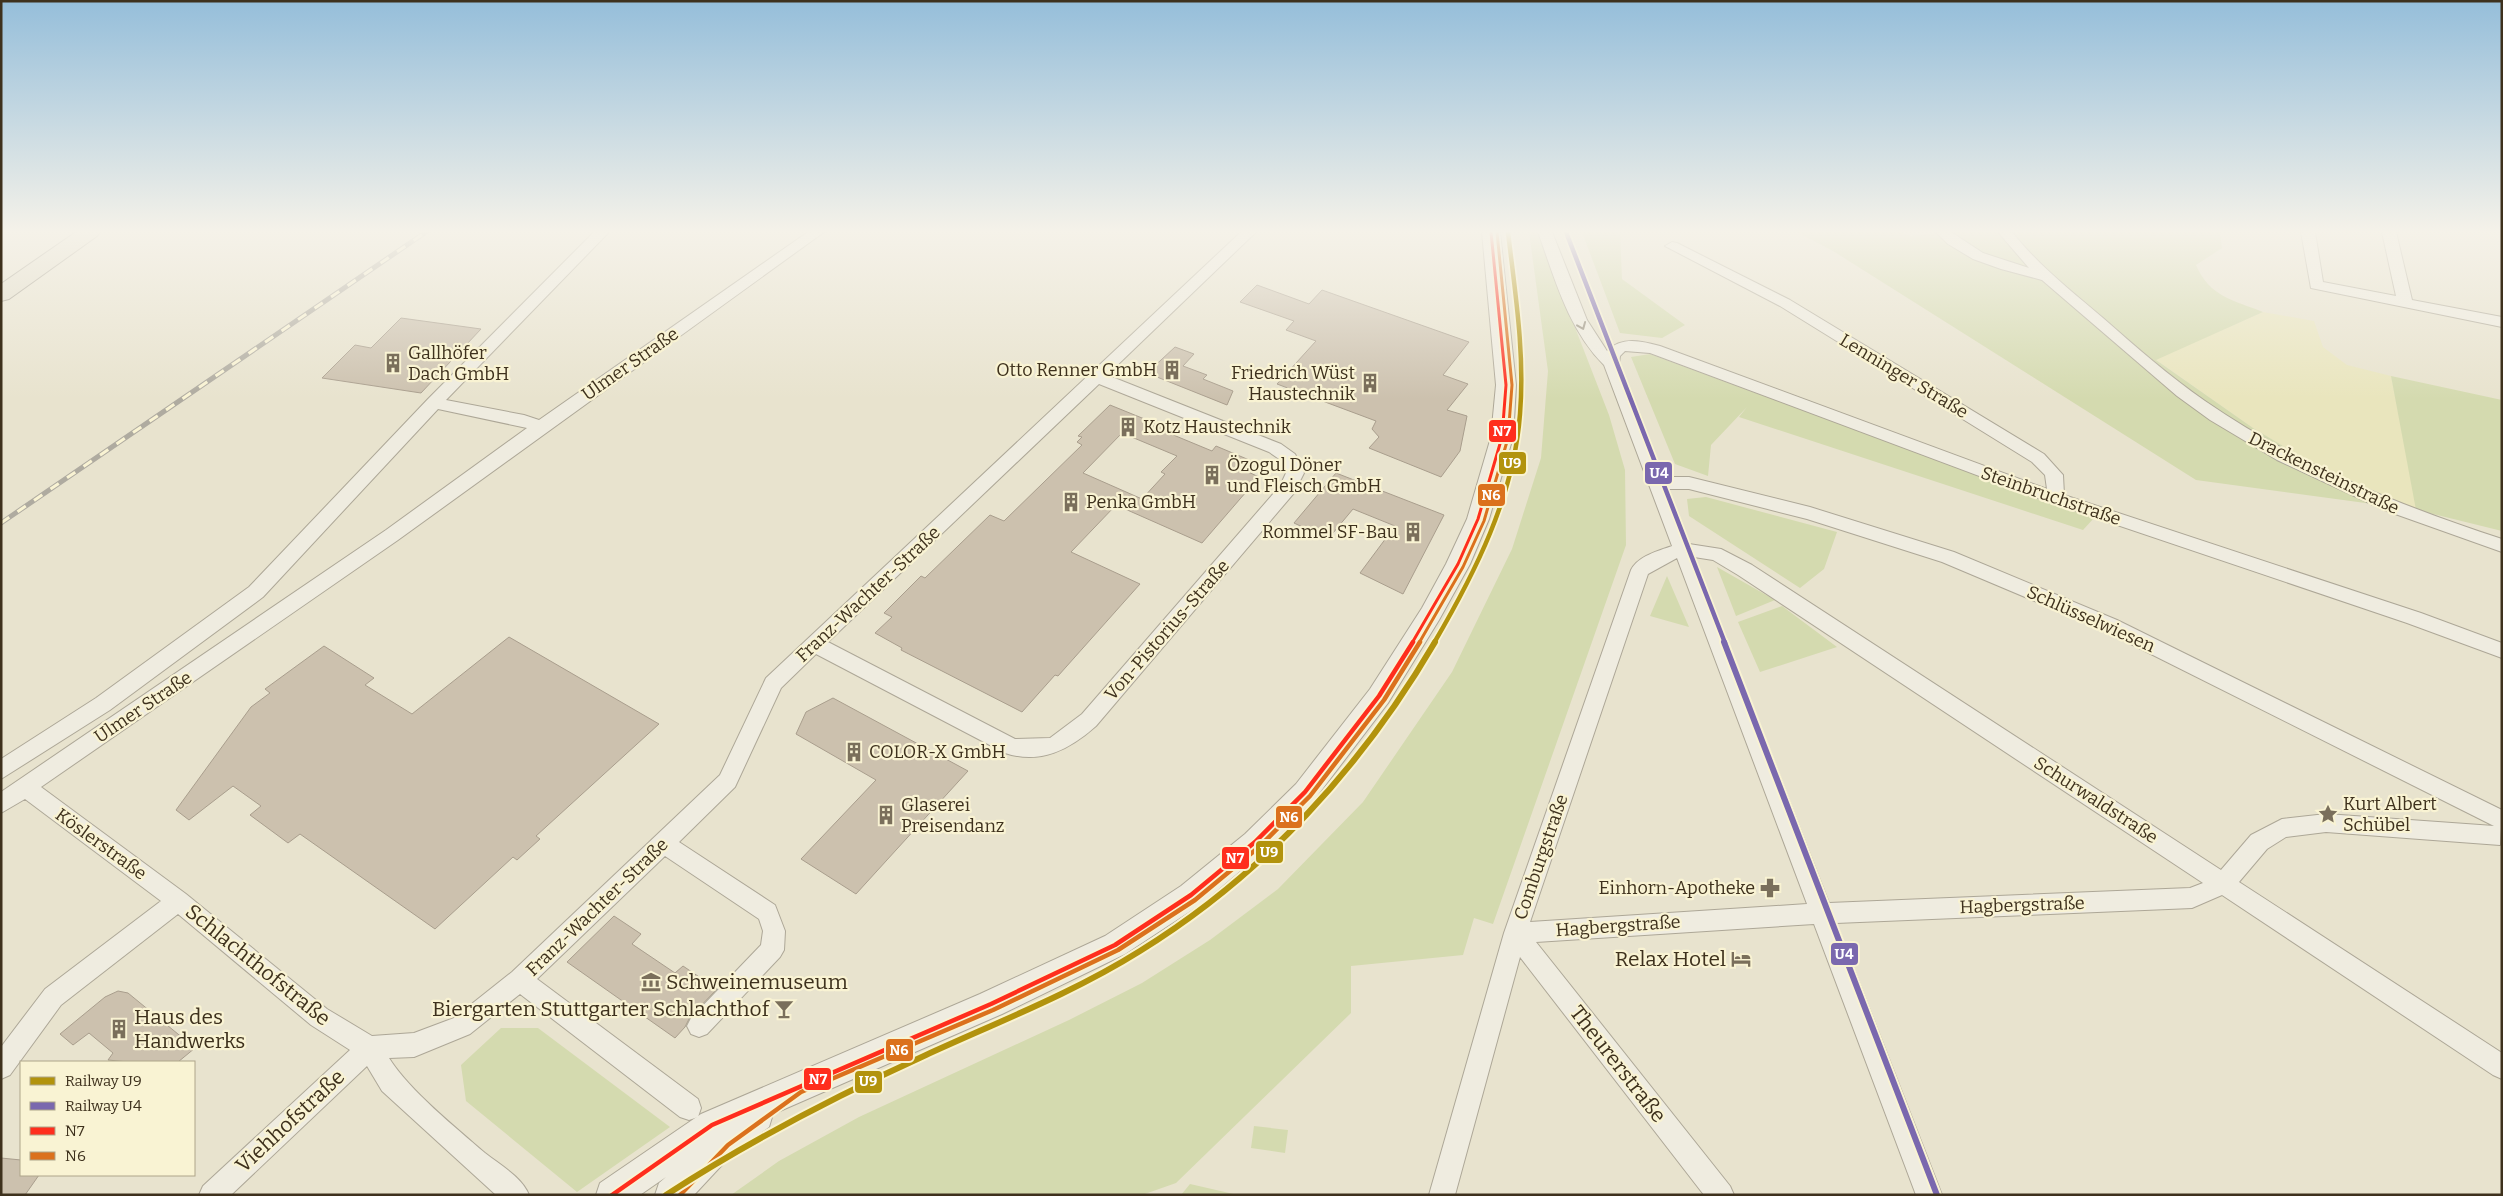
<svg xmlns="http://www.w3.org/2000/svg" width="2503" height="1196" font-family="Bitter,serif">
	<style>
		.farmland { fill: #e9e5bd }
		.green { fill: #d4daaf }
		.building { fill: #ccc1ae; stroke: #a99e8d; fill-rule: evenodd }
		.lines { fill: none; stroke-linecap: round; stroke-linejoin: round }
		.minor-casing { stroke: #ada797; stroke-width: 2 }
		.tertiary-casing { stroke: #ada797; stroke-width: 2 }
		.trunk-casing { stroke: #938d7e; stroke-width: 2 }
		.minor { fill: #efece0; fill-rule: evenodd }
		.tertiary { fill: #efece0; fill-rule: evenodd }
		.trunk { fill: #e1dcc8; fill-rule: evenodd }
		.rail-casing { stroke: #afaba0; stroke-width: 5 }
		.rail { stroke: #f9f3d3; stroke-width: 3; stroke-dasharray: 10; stroke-linecap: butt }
		.bus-1-far1-casing { stroke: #f9f3d3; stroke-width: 6 }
		.bus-1-casing { stroke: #f9f3d3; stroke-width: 8 }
		.bus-2-far1-casing { stroke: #f9f3d3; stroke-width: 6 }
		.bus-2-casing { stroke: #f9f3d3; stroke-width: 8 }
		.bus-1-far1 { stroke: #ff2e1d; stroke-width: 3 }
		.bus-1 { stroke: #ff2e1d; stroke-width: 4.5 }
		.bus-2-far1 { stroke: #db711d; stroke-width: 3 }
		.bus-2 { stroke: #db711d; stroke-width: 4.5 }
		.rail-1-far1-casing { stroke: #f9f3d3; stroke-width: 8 }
		.rail-1-casing { stroke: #f9f3d3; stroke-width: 10 }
		.rail-2-far1-casing { stroke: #f9f3d3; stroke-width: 8 }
		.rail-2-casing { stroke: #f9f3d3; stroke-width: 10 }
		.rail-1-far1 { stroke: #b2930d; stroke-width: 4.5 }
		.rail-1 { stroke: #b2930d; stroke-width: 6 }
		.rail-2-far1 { stroke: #7a68ae; stroke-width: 4.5 }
		.rail-2 { stroke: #7a68ae; stroke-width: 6 }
		.oneway { stroke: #968e7e }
		.labels { text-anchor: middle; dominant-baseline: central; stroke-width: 4.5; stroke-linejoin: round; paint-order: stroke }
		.poi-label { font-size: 18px; fill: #3e311d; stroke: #f9f3d3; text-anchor: start }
		.street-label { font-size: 18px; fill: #3e311d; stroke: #f9f3d3 }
		.near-poi-label { font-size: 21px; fill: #3e311d; stroke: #f9f3d3; text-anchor: end }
		.near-street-label { font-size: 21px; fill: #3e311d; stroke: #f9f3d3 }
		.line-badge { stroke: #f9f3d3; stroke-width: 2 }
		.badge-label { font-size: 14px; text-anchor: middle; font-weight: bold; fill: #fff }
	</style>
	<rect width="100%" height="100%" fill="#e8e3ce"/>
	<path class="farmland" d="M2263,312L2314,321L2323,347L2347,365L2391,376L2417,510L2310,462L2253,428L2155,359Z"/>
	<path class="green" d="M1529,232H1538L1609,415L1625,470L1626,545L1493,924L1474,918L1463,955L1351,966V1013L1176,1183L1142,1195H731L779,1161L859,1117L1069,1020L1142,983L1210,940L1278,889L1363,802L1452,672L1512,549L1541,458L1548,371Z
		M1582,232H1620L1622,279L1685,325L1662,338L1620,333Z
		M1797,232H1898L1911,236L1945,232H2220L2222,248L2196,265C2210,297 2233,300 2263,312L2156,360L2253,428L2310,462L2416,510L2391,376L2502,400V531L2417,510L2196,480L1833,251Z
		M1650,354L2094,518L2083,530L1739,417L1747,407L1711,445L1708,476L1675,464L1631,357Z
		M1706,497L1837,532L1824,569L1800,588L1689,516L1687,499Z
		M1717,567L1775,600L1736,616Z
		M1667,576L1689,627L1650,616Z
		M1782,606L1837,647L1760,672L1738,622Z
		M501,1028H538L670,1127L577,1192L466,1101L461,1065Z
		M1254,1126L1288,1130L1285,1153L1251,1148Z
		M1190,1184L1238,1195H1181Z"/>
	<path class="building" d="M1257,285L1309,304L1322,290L1469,342L1443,375L1468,384L1447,410L1467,416L1460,451L1441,477L1369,448L1379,437L1372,429L1376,421L1277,384L1316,341L1286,330L1294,321L1240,302Z
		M401,318L481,329L421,393L322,378L355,345L371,348Z
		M1175,347L1194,354L1183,366L1207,375L1203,379L1233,391L1227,405L1147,373Z
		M1110,405L1174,431L1171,434L1212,451L1216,446L1254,462L1246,471L1259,477L1202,543L1116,505L1071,552L1140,584L1058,676L1055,675L1022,712L901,650L902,648L875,633L892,617L884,613L921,576L925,578L990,515L1004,521L1082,445L1077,442L1082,437L1078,436ZM1122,433L1177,456L1161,472L1165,474L1142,499L1083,473Z
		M1336,473L1444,515L1403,594L1360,573L1395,526L1353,509L1328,539L1294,523Z
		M509,637L659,724L536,836L540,839L517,860L513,857L435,929L300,834L288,843L250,815L261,806L233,786L189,820L176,810L251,707L270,693L265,689L324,646L374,678L365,685L412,714Z
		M833,698L968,771L856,894L801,859L876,780L796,734L806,712Z
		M614,916L641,934L632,944L675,973L683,966L717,989L690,1017L685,1027L675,1038L567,962Z
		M118,991L128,993L195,1048L178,1062H128L108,1060L113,1053L89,1033L73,1045L60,1034L105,997Z
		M1,1158L21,1160V1175H39L25,1195H1Z"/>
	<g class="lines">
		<defs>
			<path id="minor" d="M594,232H609L446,400L524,415L539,420L808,232H824L398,540L41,787L186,894L327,1009L372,1036L414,1033L454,1018L512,972L720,775L766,678L1241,232H1256L1107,375L1281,444L1295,454L1304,473L1294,493L1096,726C1070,749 1041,765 1005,753L816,654L781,688L735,787L679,842L775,905L785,931L784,950L780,957L707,1034L699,1037L691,1034L687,1026L691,1018L761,945L763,931L759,919L665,856L537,979L698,1099L701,1108L698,1117L689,1120L680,1117L520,994L470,1034L414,1057L389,1058C409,1090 456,1128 485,1153C500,1165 522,1177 529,1195H496L382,1091L367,1066L231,1195H199L203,1186L350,1050L311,1025L178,914L61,1005L10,1075L1,1079V1047L45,989L161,901L25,799L1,813V792L386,530L527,428L438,409L263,597L110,710L1,779V759L96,698L249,587L428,399ZM1099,384L1269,452L1282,461L1286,473L1280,486L1082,714L1050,738L1015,739L828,642Z
				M1538,232H1552L1587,320L1607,351C1622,336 1641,341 1660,346L2047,489L2045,475L2032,462L1780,306L1665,246L1672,242L1677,243L1790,300L2044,454L2063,475L2064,495L2421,613L2502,643V658L2407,623L2049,502L1650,353L1625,351L1620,356L1619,363L1663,477H1689L1810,507L1954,552L2117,620L2502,810L2500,845L2326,832L2286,837L2267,849L2239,882L2502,1053V1079L2493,1075L2222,895L2192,908L1836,923L1942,1195H1916L1814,924L1536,942L1730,1186L1734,1195H1704L1520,957L1455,1195H1429L1504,933L1631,570C1638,556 1658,551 1672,546L1604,365C1568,329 1555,279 1538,232ZM1668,489H1689L1807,519L1942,562L2103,630L2494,826L2326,814L2282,819L2251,835L2221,870L1752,565L1721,549L1689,544ZM1694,557L1713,560L1738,575L2203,883L2190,888L1829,903ZM1677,558L1807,904L1530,922L1648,574Z
				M1936,232H1951L1983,253L2029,268L1998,232H2012C2038,265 2071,291 2103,318C2136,347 2169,376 2205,401C2296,464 2398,505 2502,539V552L2384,510L2277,460L2210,420L2177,396L2042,280L2001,269L1973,259L1948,244Z
				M2301,232H2315L2323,282L2396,296L2382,232H2396L2412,300L2502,317V327L2311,288Z"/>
			<path id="tertiary" d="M1482,232H1500L1516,385L1513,437L1489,519L1470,564L1439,620L1388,703L1314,800L1265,850L1201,904L1125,954L1002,1014L773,1114L769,1127L735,1151L694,1195H655L659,1183L666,1177L640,1195H596L600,1183L701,1114L980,994L1105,936L1181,886L1245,834L1296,784L1370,689L1422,608L1446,564L1467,519L1491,437L1496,385Z"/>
			<path id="trunk" d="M76,232H100L97,236L9,299L1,301V284Z"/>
		</defs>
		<use href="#minor" class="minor-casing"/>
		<use href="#tertiary" class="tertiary-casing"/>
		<use href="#trunk" class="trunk-casing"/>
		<use href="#minor" class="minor"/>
		<use href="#tertiary" class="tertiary"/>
		<use href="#trunk" class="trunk"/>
		<defs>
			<path id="rail" d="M1,523L426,232"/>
		</defs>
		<use href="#rail" class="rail-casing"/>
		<use href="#rail" class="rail"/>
		<defs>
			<path id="bus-1-far1" d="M1412,643L1458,564L1478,519L1502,437L1506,385L1491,232"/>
			<path id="bus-1" d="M612,1195L712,1125L991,1004L1115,945L1191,895L1255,842L1305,792L1379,696L1413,642"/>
			<path id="bus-2-far1" d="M1419,643L1463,567L1484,521L1508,438L1512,385L1497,232"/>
			<path id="bus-2" d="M680,1195L728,1145L801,1092L993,1010L1118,950L1195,900L1259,847L1310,796L1384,700L1420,642"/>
		</defs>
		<use href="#bus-1-far1" class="bus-1-far1-casing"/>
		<use href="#bus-1" class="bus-1-casing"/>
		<use href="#bus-2-far1" class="bus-2-far1-casing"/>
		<use href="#bus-2" class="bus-2-casing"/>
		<use href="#bus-1-far1" class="bus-1-far1"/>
		<use href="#bus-1" class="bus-1"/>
		<use href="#bus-2-far1" class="bus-2-far1"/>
		<use href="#bus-2" class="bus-2"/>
		<defs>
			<path id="rail-1-far1" d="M1434,643C1475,573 1514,496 1520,414C1525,353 1515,292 1508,232"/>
			<path id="rail-1" d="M666,1195C749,1141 836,1096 926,1055C998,1022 1073,993 1140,951C1263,875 1362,767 1435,642"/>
			<path id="rail-2-far1" d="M1566,232L1725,643"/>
			<path id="rail-2" d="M1724,642L1937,1195"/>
		</defs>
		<use href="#rail-1-far1" class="rail-1-far1-casing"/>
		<use href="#rail-1" class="rail-1-casing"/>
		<use href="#rail-2-far1" class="rail-2-far1-casing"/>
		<use href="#rail-2" class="rail-2-casing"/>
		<use href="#rail-1-far1" class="rail-1-far1"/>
		<use href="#rail-1" class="rail-1"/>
		<use href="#rail-2-far1" class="rail-2-far1"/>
		<use href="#rail-2" class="rail-2"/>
	</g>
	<defs><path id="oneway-chevron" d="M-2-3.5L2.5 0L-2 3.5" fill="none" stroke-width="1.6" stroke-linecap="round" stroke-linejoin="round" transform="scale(1.25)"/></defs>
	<use class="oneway" href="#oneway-chevron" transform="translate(1582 326) rotate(68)"/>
	<linearGradient id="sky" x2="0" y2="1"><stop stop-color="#95beda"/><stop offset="0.58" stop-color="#f5f2e9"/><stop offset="1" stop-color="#f5f2e9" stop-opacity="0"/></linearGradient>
	<rect width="2503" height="399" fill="url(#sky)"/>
	<defs>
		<symbol id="building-bare" viewBox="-9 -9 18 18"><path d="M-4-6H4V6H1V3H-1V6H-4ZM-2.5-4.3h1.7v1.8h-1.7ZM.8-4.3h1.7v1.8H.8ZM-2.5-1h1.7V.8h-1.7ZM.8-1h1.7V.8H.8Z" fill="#7a6f5b" stroke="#f9f3d3" stroke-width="2.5" paint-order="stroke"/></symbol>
		<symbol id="sight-bare" viewBox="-9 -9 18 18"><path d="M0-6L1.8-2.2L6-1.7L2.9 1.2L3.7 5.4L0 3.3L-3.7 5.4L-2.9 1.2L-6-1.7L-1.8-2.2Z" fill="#7a6f5b" stroke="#f9f3d3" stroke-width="2.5" paint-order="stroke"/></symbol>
		<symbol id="pharmacy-bare" viewBox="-9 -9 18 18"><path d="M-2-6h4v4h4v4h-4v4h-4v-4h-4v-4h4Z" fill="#7a6f5b" stroke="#f9f3d3" stroke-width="2.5" paint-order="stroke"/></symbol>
		<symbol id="hotel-bare" viewBox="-9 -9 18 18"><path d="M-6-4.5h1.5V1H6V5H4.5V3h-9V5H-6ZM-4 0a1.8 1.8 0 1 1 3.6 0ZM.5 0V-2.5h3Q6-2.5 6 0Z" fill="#7a6f5b" stroke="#f9f3d3" stroke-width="2.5" paint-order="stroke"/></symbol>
		<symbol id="museum-bare" viewBox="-9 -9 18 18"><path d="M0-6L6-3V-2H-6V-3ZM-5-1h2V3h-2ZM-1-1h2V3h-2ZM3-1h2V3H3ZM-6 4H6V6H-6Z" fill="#7a6f5b" stroke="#f9f3d3" stroke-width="2.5" paint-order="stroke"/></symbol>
		<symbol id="bar-bare" viewBox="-9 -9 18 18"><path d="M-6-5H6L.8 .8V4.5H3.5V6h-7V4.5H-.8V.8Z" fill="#7a6f5b" stroke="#f9f3d3" stroke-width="2.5" paint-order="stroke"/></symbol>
	</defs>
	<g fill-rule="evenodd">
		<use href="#building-bare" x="379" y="349" width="28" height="28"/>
		<use href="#building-bare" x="1158" y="356" width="28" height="28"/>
		<use href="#building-bare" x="1356" y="369" width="28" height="28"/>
		<use href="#building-bare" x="1114" y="413" width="28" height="28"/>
		<use href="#building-bare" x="1198" y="461" width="28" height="28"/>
		<use href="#building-bare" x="1057" y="488" width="28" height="28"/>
		<use href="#building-bare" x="1399" y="518" width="28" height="28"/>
		<use href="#building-bare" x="840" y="738" width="28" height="28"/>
		<use href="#sight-bare" x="2314" y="800" width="28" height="28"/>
		<use href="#building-bare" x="872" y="801" width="28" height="28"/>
		<use href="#pharmacy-bare" x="1756" y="874" width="28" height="28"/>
		<use href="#hotel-bare" x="1727" y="945" width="28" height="28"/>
		<use href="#museum-bare" x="637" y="968" width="28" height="28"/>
		<use href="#bar-bare" x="770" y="995" width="28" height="28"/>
		<use href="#building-bare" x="105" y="1015" width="28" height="28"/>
	</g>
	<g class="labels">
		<g class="poi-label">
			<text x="408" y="353">Gallhöfer<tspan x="408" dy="21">Dach GmbH</tspan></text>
			<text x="1157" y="370" text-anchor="end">Otto Renner GmbH</text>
			<text x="1355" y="373" text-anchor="end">Friedrich Wüst<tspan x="1355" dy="21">Haustechnik</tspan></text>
			<text x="1143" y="427">Kotz Haustechnik</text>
			<text x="1227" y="465">Özogul Döner<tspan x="1227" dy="21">und Fleisch GmbH</tspan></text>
			<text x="1086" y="502">Penka GmbH</text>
			<text x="1398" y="532" text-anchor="end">Rommel SF-Bau</text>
			<text x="869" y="752">COLOR-X GmbH</text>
			<text x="2343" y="804">Kurt Albert<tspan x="2343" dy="21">Schübel</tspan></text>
			<text x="901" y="805">Glaserei<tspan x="901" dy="21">Preisendanz</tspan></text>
			<text x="1755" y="888" text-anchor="end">Einhorn-Apotheke</text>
		</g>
		<g class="street-label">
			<text transform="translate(630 364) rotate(-35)">Ulmer Straße</text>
			<text transform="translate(1904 376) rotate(31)">Lenninger Straße</text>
			<text transform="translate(2324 473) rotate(26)">Drackensteinstraße</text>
			<text transform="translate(2051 496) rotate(19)">Steinbruchstraße</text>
			<text transform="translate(868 594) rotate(-43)">Franz-Wachter-Straße</text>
			<text transform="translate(2091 619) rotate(24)">Schlüsselwiesen</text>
			<text transform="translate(1167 630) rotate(-49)">Von-Pistorius-Straße</text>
			<text transform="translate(143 707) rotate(-34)">Ulmer Straße</text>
			<text transform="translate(2096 800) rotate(33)">Schurwaldstraße</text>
			<text transform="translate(101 844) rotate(36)">Köslerstraße</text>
			<text transform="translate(1541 857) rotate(-71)">Comburgstraße</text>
			<text transform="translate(2022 905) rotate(-2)">Hagbergstraße</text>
			<text transform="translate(597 907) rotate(-44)">Franz-Wachter-Straße</text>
			<text transform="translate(1618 926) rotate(-4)">Hagbergstraße</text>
		</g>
		<g class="near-poi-label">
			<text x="1726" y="959">Relax Hotel</text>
			<text x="666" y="982" text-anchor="start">Schweinemuseum</text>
			<text x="769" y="1009">Biergarten Stuttgarter Schlachthof</text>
			<text x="134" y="1017" text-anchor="start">Haus des<tspan x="134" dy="24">Handwerks</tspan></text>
		</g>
		<g class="near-street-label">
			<text transform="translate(258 965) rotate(39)">Schlachthofstraße</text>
			<text transform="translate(1618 1064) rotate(52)">Theurerstraße</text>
			<text transform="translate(290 1121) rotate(-43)">Viehhofstraße</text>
		</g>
	</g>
	<g class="line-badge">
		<rect x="1488" y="419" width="29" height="24" rx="5" fill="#ff2e1d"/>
		<rect x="1498" y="451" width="29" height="24" rx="5" fill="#b2930d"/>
		<rect x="1644" y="461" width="29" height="24" rx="5" fill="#7a68ae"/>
		<rect x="1477" y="483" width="29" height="24" rx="5" fill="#db711d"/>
		<rect x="1275" y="805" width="28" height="24" rx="5" fill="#db711d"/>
		<rect x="1255" y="840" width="29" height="24" rx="5" fill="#b2930d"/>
		<rect x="1221" y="846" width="29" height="24" rx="5" fill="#ff2e1d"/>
		<rect x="1830" y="942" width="29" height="24" rx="5" fill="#7a68ae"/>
		<rect x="885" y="1038" width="29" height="24" rx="5" fill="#db711d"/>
		<rect x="803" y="1067" width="29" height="24" rx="5" fill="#ff2e1d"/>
		<rect x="854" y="1070" width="29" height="24" rx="5" fill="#b2930d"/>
	</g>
	<g class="badge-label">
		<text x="1502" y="436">N7</text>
		<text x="1512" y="468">U9</text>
		<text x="1659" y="478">U4</text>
		<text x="1491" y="500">N6</text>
		<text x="1289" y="822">N6</text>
		<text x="1269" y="857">U9</text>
		<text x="1235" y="863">N7</text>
		<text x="1844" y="959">U4</text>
		<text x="899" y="1055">N6</text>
		<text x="818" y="1084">N7</text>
		<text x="868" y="1086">U9</text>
	</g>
	<rect width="2503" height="1196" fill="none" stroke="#3e311d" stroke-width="5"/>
	<rect x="20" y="1061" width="175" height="115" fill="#f9f3d3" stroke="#aea58a"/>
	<rect x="30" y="1077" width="25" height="8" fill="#b2930d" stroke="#aea58a"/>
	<text x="65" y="1086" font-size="15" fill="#3e311d">Railway U9</text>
	<rect x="30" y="1102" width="25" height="8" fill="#7a68ae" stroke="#aea58a"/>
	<text x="65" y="1111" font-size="15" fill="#3e311d">Railway U4</text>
	<rect x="30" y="1127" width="25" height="8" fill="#ff2e1d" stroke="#aea58a"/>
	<text x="65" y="1136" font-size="15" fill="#3e311d">N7</text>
	<rect x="30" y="1152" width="25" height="8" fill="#db711d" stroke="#aea58a"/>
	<text x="65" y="1161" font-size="15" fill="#3e311d">N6</text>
</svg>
